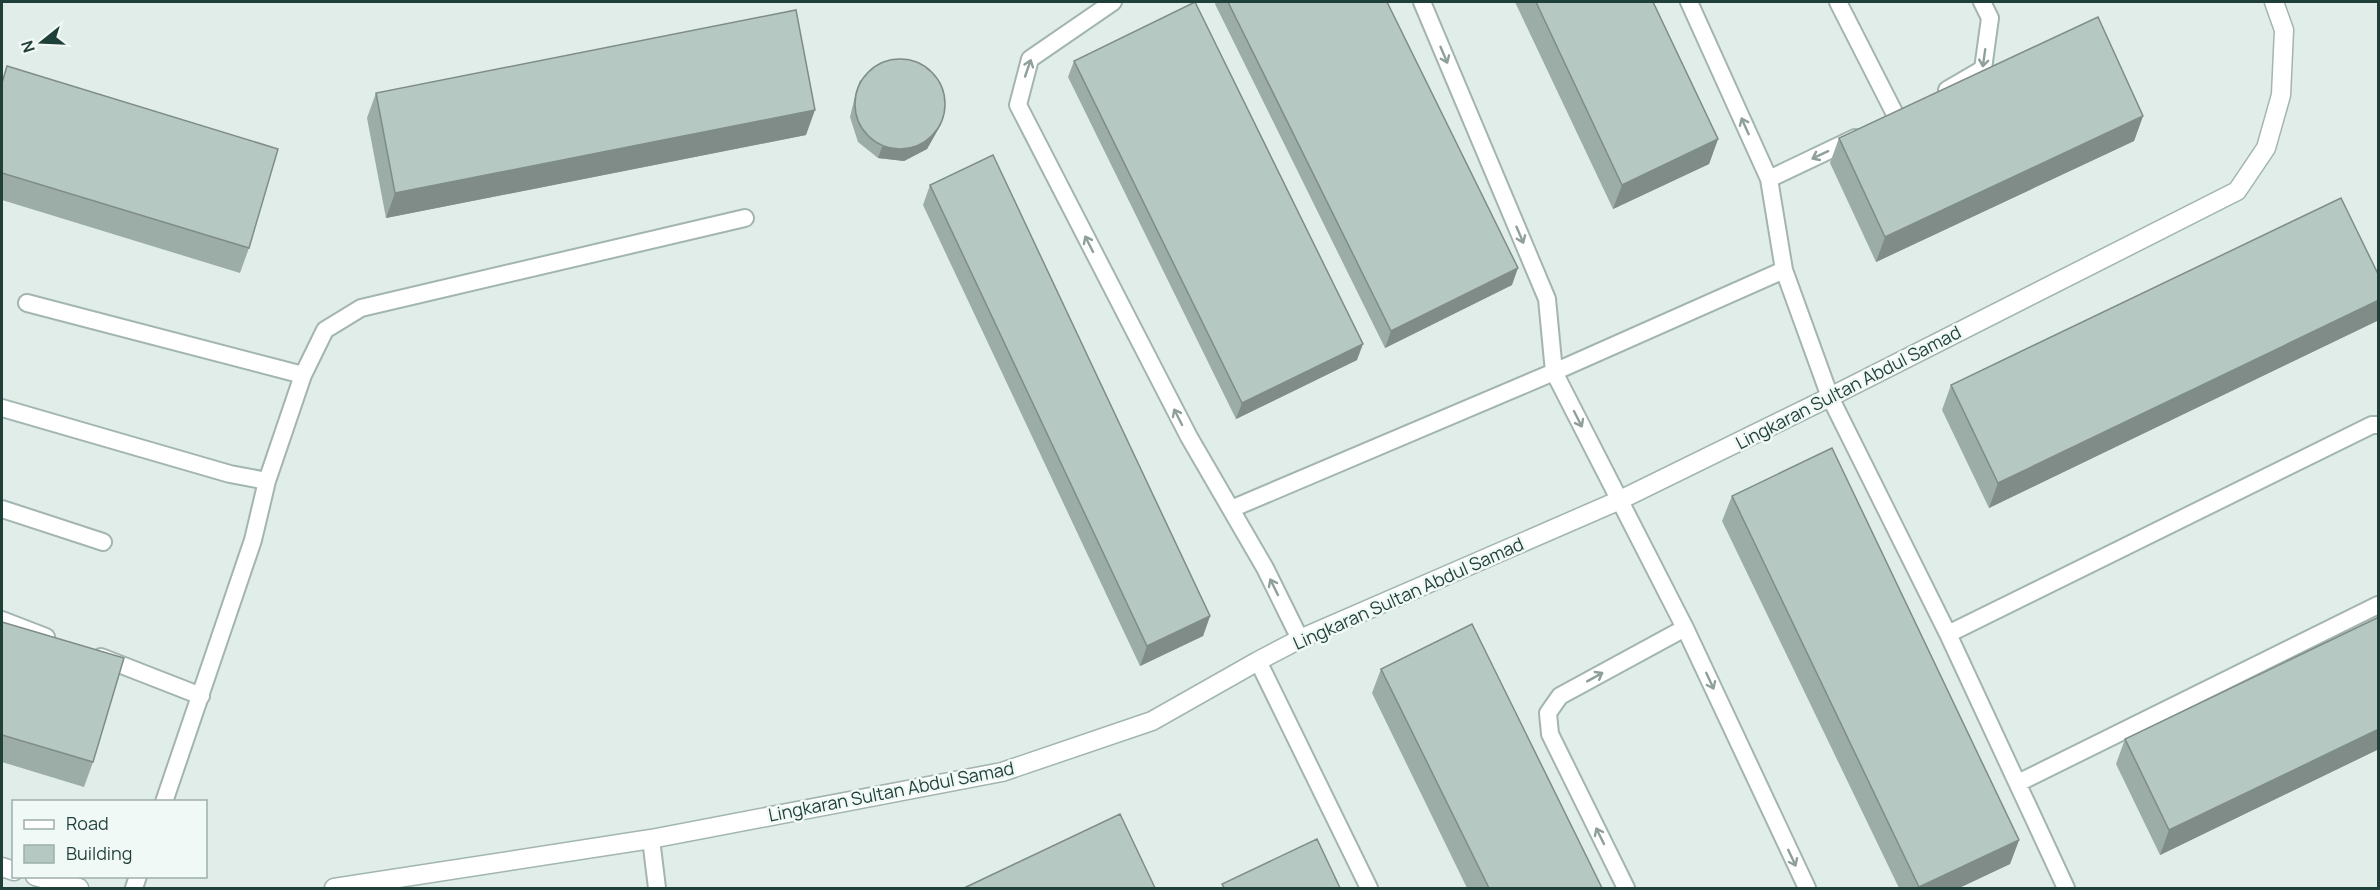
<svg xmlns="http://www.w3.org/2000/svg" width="2380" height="890" font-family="Manrope,sans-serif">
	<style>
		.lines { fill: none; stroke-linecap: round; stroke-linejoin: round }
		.service-casing { stroke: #a2b5b0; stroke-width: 20 }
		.minor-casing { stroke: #a2b5b0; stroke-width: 21 }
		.service { stroke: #fff; stroke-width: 16 }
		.minor { stroke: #fff; stroke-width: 18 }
		.wall { fill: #9caca7 }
		.shaded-wall { fill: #7f8c88 }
		.building { fill: #b5c8c2; stroke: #7f8c88; stroke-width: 1.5 }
		.oneway { stroke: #8f9f9c }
		.labels { text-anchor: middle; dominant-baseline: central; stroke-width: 5; stroke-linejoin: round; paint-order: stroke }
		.street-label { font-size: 18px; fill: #1f3f39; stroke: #f1f9f6 }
	</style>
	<rect width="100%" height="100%" fill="#e0ede8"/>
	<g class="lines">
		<defs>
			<path id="service" d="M1113,2L1030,59L1018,105L1189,437L1265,568L1300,639
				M1422,2L1547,299L1554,372L1685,628L1807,888
				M1689,2L1769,179L1784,270L1830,397L1948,634L2066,888
				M1838,2L1897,118
				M1947,90L1983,69L1990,18L1982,2
				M1769,179L1855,138
				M27,303L303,375
				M2,408L230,474L267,481L253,540L164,802
				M267,481L303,375L325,330L361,308L745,218
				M2,509L103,542
				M1231,509L1554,372L1784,270
				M2,620L46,637
				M1948,634L2372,425H2378
				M101,657L201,696
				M1258,661L1369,888
				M2018,783L2378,605
				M651,839L657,888
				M134,888L138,876
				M1626,888L1550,734L1548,713L1560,696L1685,628"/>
			<path id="minor" d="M2,867L14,871
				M35,876L79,888
				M334,888L651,839L1002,772L1152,721L1258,661L1300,639L1620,500L1830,397L2237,191L2266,148L2281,95L2284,30L2274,2"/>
		</defs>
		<use href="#service" class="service-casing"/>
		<use href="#minor" class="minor-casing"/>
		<use href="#service" class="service"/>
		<use href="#minor" class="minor"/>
	</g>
	<path class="wall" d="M1216,2H1387L1512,285L1385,348L1215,4Z
		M1515,2H1653L1718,139L1709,164L1613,209Z
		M1074,61L1357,360L1236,419L1068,77Z
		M7,66L249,248L240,273L2,200V80Z
		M860,80L940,126L927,149L904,161L878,158L858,142L850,117L856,92Z
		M376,93L806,135L386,218L367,118Z
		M2143,116L2134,141L1876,262L1830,163L1839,138Z
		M930,185L1210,616L1203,636L1140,666L923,205Z
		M2379,276V320L1989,508L1942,410L1951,385Z
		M1732,496L2019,840L2010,864L1959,888H1899L1722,521Z
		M2379,617V749L2160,855L2116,764L2125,739Z
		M2,622L93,762L84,787L2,762Z
		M1381,669L1602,888H1467L1372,693Z"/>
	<path class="shaded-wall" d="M815,110L806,135L386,218L395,193Z
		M944,115L940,126L927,149L904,161L878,158L882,147Z
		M2143,116L2134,141L1876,262L1885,237Z
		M1718,139L1709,164L1613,209L1622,185Z
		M1518,268L1512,285L1385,348L1391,331Z
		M2379,300V320L1989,508L1998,483Z
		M1363,344L1357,360L1236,419L1242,403Z
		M1210,616L1203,636L1140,666L1147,646Z
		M2379,729V749L2160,855L2169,830Z
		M2019,840L2010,864L1959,888H1919V887Z"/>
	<path class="building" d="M1195,2L1363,344L1242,403L1074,61Z
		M1228,2H1387L1518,268L1391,331Z
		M1536,2H1653L1718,139L1622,185Z
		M796,10L815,110L395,193L376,93Z
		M2098,17L2143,116L1885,237L1839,138Z
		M855 104a45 45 0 1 1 90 0a45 45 0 1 1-90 0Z
		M7,66L278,149L249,248L2,173V83Z
		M993,155L1210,616L1147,646L930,185Z
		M2341,198L2379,276V300L1998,483L1951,385Z
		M1832,448L2019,840L1919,887L1732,496Z
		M2379,617V729L2169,830L2125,739Z
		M2,622L124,658L93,762L2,735Z
		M1472,624L1602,888H1489L1381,669Z
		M1120,814L1155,888H964Z
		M1317,839L1340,888H1224L1222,884Z"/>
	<defs><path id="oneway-shaft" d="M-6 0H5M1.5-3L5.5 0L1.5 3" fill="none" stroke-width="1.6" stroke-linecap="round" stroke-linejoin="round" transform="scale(1.5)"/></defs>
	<g class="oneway">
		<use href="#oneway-shaft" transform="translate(1444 55) rotate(67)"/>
		<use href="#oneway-shaft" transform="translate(1984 58) rotate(98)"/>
		<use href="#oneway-shaft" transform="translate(1028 68) rotate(-71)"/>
		<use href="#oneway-shaft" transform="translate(1745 126) rotate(-114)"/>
		<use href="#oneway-shaft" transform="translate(1820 155) rotate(155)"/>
		<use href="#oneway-shaft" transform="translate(1520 235) rotate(67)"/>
		<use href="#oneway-shaft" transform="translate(1089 244) rotate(-117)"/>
		<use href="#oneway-shaft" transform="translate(1178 417) rotate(-117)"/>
		<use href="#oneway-shaft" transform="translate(1578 419) rotate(63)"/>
		<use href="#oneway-shaft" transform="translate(1274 587) rotate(-116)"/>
		<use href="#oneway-shaft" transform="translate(1595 677) rotate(-29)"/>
		<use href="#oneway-shaft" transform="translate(1710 681) rotate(65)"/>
		<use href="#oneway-shaft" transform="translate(1600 836) rotate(-116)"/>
		<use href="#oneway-shaft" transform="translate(1792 858) rotate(65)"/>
	</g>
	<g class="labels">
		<g class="street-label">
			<text transform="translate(1848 387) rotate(-27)">Lingkaran Sultan Abdul Samad</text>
			<text transform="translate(1408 593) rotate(-24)">Lingkaran Sultan Abdul Samad</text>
			<text transform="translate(891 791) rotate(-11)">Lingkaran Sultan Abdul Samad</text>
		</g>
	</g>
	<rect width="2380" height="890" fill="none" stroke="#1f3f39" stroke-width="6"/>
	<rect x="12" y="800" width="195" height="78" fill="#f1f9f6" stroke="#9dafaa" stroke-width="1.5"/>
	<rect x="24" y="820" width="30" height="9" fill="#ffffff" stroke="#9dafaa" stroke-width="1.5"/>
	<text x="66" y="830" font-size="18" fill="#1f3f39">Road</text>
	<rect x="24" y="845" width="30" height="18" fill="#b5c8c2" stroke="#9dafaa" stroke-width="1.5"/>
	<text x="66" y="860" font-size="18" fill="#1f3f39">Building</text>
	<g transform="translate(42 42) rotate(252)" stroke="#f1f9f6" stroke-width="4.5" paint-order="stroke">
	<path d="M0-4.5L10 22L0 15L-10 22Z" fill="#1f3f39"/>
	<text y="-9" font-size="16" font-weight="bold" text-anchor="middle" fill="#1f3f39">N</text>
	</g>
</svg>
